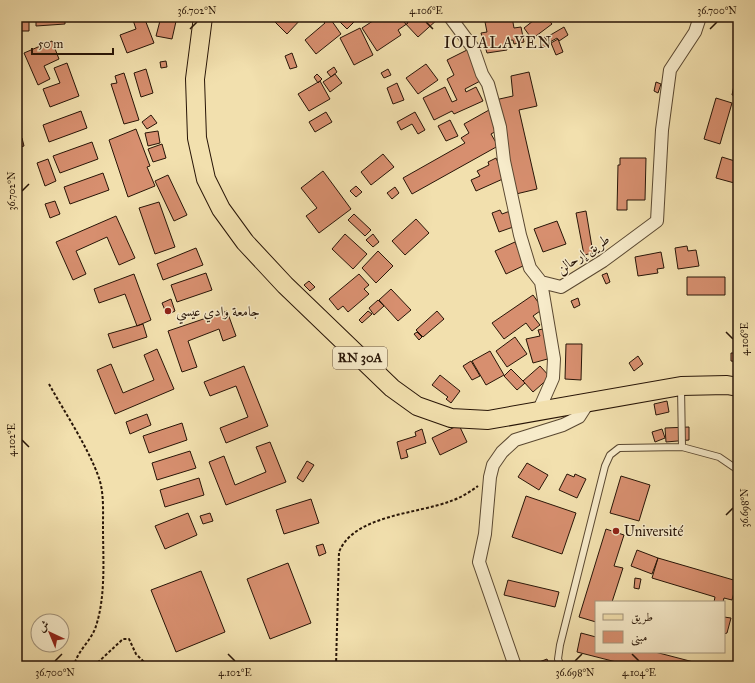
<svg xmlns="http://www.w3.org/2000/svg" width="755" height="683" font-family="'IM FELL Great Primer',Amiri,serif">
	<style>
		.building { fill: #d78f6f; stroke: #281507 }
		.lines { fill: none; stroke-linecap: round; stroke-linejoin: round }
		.lane-casing { stroke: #5a4831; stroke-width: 8 }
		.street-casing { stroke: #5a4831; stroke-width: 14 }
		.primary-casing { stroke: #281507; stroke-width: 20 }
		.path { stroke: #281507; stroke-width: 2; stroke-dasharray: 3 2; stroke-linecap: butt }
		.lane { stroke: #f7ebca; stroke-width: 6 }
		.street { stroke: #f7ebca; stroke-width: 12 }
		.primary { stroke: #f2e0ae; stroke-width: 18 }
		.ticks { fill: none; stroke: #281507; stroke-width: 1.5 }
		.poi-dot { fill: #8f2418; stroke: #f7ebca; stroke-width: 1.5 }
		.labels { text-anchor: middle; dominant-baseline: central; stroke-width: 3; stroke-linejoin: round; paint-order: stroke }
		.shield { fill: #f7ebca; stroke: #665542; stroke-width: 1 }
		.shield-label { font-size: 13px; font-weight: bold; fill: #281507 }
		.street-label { font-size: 14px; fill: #281507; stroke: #f7ebca }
		.poi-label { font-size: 14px; fill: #281507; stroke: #f7ebca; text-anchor: start }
		.quarter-label { font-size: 16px; letter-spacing: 1px; fill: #281507; stroke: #f7ebca }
		.neatline { fill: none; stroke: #281507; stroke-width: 1.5 }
		.ticks-label { font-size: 10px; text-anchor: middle; fill: #281507 }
	</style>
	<rect width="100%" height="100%" fill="#f2e0ae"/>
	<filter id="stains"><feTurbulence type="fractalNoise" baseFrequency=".005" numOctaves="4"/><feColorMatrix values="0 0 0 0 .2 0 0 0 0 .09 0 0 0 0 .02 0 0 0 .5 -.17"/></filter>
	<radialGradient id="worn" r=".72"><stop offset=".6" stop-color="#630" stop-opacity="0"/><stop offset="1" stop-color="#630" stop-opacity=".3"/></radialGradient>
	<path class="building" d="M17,17H29V31H17Z
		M36,17H65V24L36,26Z
		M132,17H144L154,43L127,53L120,35L136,29Z
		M161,17H177L172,39L156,36Z
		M278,17H303L287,34L274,21Z
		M320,17H329L341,34L316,54L305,40L325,23Z
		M342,17H359L347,29L339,21Z
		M379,17H404L408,23L398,30L401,35L377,51L362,28Z
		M408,17H436L438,19L418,37L403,21Z
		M466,17H485L466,20Z
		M512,17L514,28L521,27L524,42L514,44L513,40L505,41L507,50L487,53L481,33L487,32L485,22Z
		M538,17H546L552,24L532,39L524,28Z
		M564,27L568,35L559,41L557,38L550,42L547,37Z
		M360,28L373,55L354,65L340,38Z
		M545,37L548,45L543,47L540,39Z
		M558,39L563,52L556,55L551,43Z
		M52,41L59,59L44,66L50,79L38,85L24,53Z
		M469,49L484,79L465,89L466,92L476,87L483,101L454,114L452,111L434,120L423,98L445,87L452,102L457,100L447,79L454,75L447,60Z
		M292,53L297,67L290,69L285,56Z
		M166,61L167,67L161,68L160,62Z
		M67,63L79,96L50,107L43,89L60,83L54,68Z
		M426,64L438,80L418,94L406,78Z
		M334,67L337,72L331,77L327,72Z
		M146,69L153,93L141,97L134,73Z
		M388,69L391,75L384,78L381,73Z
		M529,72L537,106L519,110L537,189L516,194L495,100L513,96L511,76Z
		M124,73L139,120L124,124L111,84L117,83L115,76Z
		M317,74L322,79L318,83L314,77Z
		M335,74L342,83L330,92L323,82Z
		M736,76H738V96L732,95Z
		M320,81L330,99L309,111L298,94Z
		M656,82L661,84L658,93L654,91Z
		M397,83L404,100L393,104L387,88Z
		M716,98L732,103L720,144L704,139Z
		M489,110L500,129L491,134L498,146L412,194L403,178L465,143L461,138L469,133L464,124Z
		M81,111L87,128L49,142L43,125Z
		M326,112L332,122L315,132L309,122Z
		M415,112L425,130L418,134L412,124L401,130L397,122Z
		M151,115L157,123L147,129L142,122Z
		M450,120L458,136L446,141L438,126Z
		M136,129L150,166L147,167L155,186L128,197L109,140Z
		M158,131L160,143L148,146L145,133Z
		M22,138L24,146L17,148V139Z
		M92,142L98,159L60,173L53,156Z
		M162,144L166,158L153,162L148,149Z
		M383,154L394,167L371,185L361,172Z
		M722,157L738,162V184L716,178Z
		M496,158L505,178L476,191L471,180L480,176L477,171L489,165L488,162Z
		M620,158H646L645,200H627V210H617L618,165H620Z
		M48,159L56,181L45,186L37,163Z
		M323,171L351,209L319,233L306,216L317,208L301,188Z
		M103,173L109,190L70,204L64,187Z
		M168,175L187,215L174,221L155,181Z
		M356,186L362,192L356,197L350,191Z
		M395,187L399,193L392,199L387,193Z
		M55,201L60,214L50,218L45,204Z
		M159,202L175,247L155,254L139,208Z
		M500,210L502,214L510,211L516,226L499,232L492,213Z
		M586,211L593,253L584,255L576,213Z
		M354,214L371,230L365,236L348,220Z
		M116,216L135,258L119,265L107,237L76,251L86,274L73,280L56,242Z
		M416,219L429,233L405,255L392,241Z
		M557,221L566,244L543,252L534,229Z
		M345,234L367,254L353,269L332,249Z
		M373,234L379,242L373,247L366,240Z
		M515,242L525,265L506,274L495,251Z
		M687,246L688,251L696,250L699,266L678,269L675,248Z
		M196,248L203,265L163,280L157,264Z
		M378,251L393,266L376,283L362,268Z
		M661,252L664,268L657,269L658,273L638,276L635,257Z
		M206,273L212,290L177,302L171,285Z
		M607,273L610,282L606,284L602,275Z
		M134,274L151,320L137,326L125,294L99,303L94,289Z
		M359,274L369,285L364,289L369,294L348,312L343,306L338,310L329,299Z
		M687,277H725V295H687Z
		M309,281L315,287L310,291L304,285Z
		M391,289L411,310L398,321L379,300Z
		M533,295L543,309L533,316L540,325L532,331L526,323L504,339L492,323Z
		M578,298L580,305L574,308L571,301Z
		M171,299L175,311L167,315L162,303Z
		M378,300L384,306L374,315L369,308Z
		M227,311L236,336L223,341L219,329L188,341L197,367L182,372L168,331Z
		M368,311L372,314L362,323L359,320Z
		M437,311L444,319L423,337L416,330Z
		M143,324L147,337L113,348L108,334Z
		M543,329L551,358L533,363L526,339L540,336L538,330Z
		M417,332L422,337L419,340L414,334Z
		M515,337L527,354L507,367L496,351Z
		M566,344H582L581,380L565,379Z
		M157,349L174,389L115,414L97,370L111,364L123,393L154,380L144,355Z
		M490,351L504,375L486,385L472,361Z
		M731,353H738V362L731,361Z
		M638,356L643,364L634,371L629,363Z
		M471,361L480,376L472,380L463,366Z
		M244,366L268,426L226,443L220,428L248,417L236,386L210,396L204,382Z
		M540,366L550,377L533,392L523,381Z
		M511,369L525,383L517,390L504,376Z
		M440,375L460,391L451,403L446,399L448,397L432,385Z
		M667,401L669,412L656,415L654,404Z
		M147,414L151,425L130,434L126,422Z
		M182,423L187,440L149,453L143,436Z
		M459,425L467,442L440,455L432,438Z
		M689,427V440L666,442L665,428Z
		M422,429L426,443L406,450L408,457L401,459L397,442L416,436L415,432Z
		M662,429L665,438L655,442L652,432Z
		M270,442L286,482L226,505L209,462L224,456L235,485L266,472L256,447Z
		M190,451L196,468L157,480L152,463Z
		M307,461L314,465L303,482L297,478Z
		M527,463L548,475L539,490L518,477Z
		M567,474L574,477L575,474L586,479L577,498L559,490Z
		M621,476L650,485L639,521L610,513Z
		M199,478L204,495L165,507L160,490Z
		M526,496L576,513L562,554L512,537Z
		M311,499L319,523L284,534L276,510Z
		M188,513L197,535L165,549L155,526Z
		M210,513L213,521L203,524L200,516Z
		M606,529L624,535L614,566L623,568L612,602H596V622L579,617Z
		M323,544L326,553L319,556L316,546Z
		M637,550L658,558L652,574L631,566Z
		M658,558L737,581L732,600L724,598L723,602H714L715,597L652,578Z
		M288,563L311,623L270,639L247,579Z
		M201,571L225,632L176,652L151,590Z
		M635,578L641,579L639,589L634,588Z
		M508,580L559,592L555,607L504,595Z
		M724,617L731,618L727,633L724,634Z
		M581,633L596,637V652H655L709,666H632L577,652Z
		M547,659L550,666H535L534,664Z"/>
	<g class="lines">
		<defs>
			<path id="lane" d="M681,387L682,447
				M561,666L558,659L560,645L605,466L610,455L619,448L682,447L719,457L738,470"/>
			<path id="street" d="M450,17L473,48L482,74L488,84L500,127L504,161L520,235L530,268L541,282L561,287L603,261L657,221L662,130L670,70L695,32L700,17
				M538,412L553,378L554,359L541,282
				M515,666L479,562L485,534L490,477L493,465L502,452L515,440L563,425L579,417L588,403"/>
			<path id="primary" d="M203,17L195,79L197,138L206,179L221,209L245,242L285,285L392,388L417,406L451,418L488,420L681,386L727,385L738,387"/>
		</defs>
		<use href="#lane" class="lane-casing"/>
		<use href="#street" class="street-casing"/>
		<use href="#primary" class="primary-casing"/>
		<path class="path" d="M49,384C65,413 88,447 99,478C104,493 103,511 103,526C103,559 106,595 96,626C92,640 77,651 74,666
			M94,666L123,639H129L136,654L148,666
			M336,666L339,552C354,515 417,514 451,501C460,498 470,492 478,486"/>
		<use href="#lane" class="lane"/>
		<use href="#street" class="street"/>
		<use href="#primary" class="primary"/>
	</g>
	<path class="ticks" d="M426,22L433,29M190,29L197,22M710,29L717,22M22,191L29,184M726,332L733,339M22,440L29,447M726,515L733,508M228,654L235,661M632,654L639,661M55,661L62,654M575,661L582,654"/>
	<g class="poi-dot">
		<circle cx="168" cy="311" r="4"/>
		<circle cx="616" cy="531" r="4"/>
	</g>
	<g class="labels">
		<rect class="shield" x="333" y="347" width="54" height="22" rx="3"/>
		<g class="shield-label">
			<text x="360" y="358">RN 30A</text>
		</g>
		<g class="street-label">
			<text transform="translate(583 254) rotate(-33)">طريق إرحالن</text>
		</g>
		<g class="poi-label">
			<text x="176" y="311">جامعة وادي عيسي</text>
			<text x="624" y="531">Université</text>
		</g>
		<g class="quarter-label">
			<text x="498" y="42">IOUALAYEN</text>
		</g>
	</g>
	<rect width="755" height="683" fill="none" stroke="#f2e0ae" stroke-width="44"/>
	<rect x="595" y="601" width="130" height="52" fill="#f7ebca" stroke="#a4957c"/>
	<rect x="603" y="614" width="20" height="6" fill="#f2e0ae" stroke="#a4957c"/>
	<text x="631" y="621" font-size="12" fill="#281507">طريق</text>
	<rect x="603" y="631" width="20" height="12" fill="#d78f6f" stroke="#a4957c"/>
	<text x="631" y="641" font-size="12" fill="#281507">مبنى</text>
	<g transform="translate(50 633) rotate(316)"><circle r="19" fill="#f7ebca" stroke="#a4957c"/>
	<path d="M0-3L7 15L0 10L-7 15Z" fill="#8f2418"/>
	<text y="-6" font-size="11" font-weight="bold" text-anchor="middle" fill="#281507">ش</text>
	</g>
	<path d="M32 48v6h81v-6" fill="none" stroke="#281507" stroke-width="2"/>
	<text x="38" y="48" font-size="12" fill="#281507" stroke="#f7ebca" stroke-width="3" paint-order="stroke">50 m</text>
	<rect x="22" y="22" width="711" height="639" class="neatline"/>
	<g class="ticks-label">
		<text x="197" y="14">36.702°N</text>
		<text x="426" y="14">4.106°E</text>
		<text x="717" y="14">36.700°N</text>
		<text transform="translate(11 191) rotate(-90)" y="4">36.702°N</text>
		<text transform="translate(744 339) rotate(-90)" y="4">4.106°E</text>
		<text transform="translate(11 440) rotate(-90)" y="4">4.102°E</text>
		<text transform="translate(744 508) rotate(-90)" y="4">36.698°N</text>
		<text x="55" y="676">36.700°N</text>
		<text x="235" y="676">4.102°E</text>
		<text x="575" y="676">36.698°N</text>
		<text x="639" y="676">4.104°E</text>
	</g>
	<rect width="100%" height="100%" filter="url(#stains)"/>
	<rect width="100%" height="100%" fill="url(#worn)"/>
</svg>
